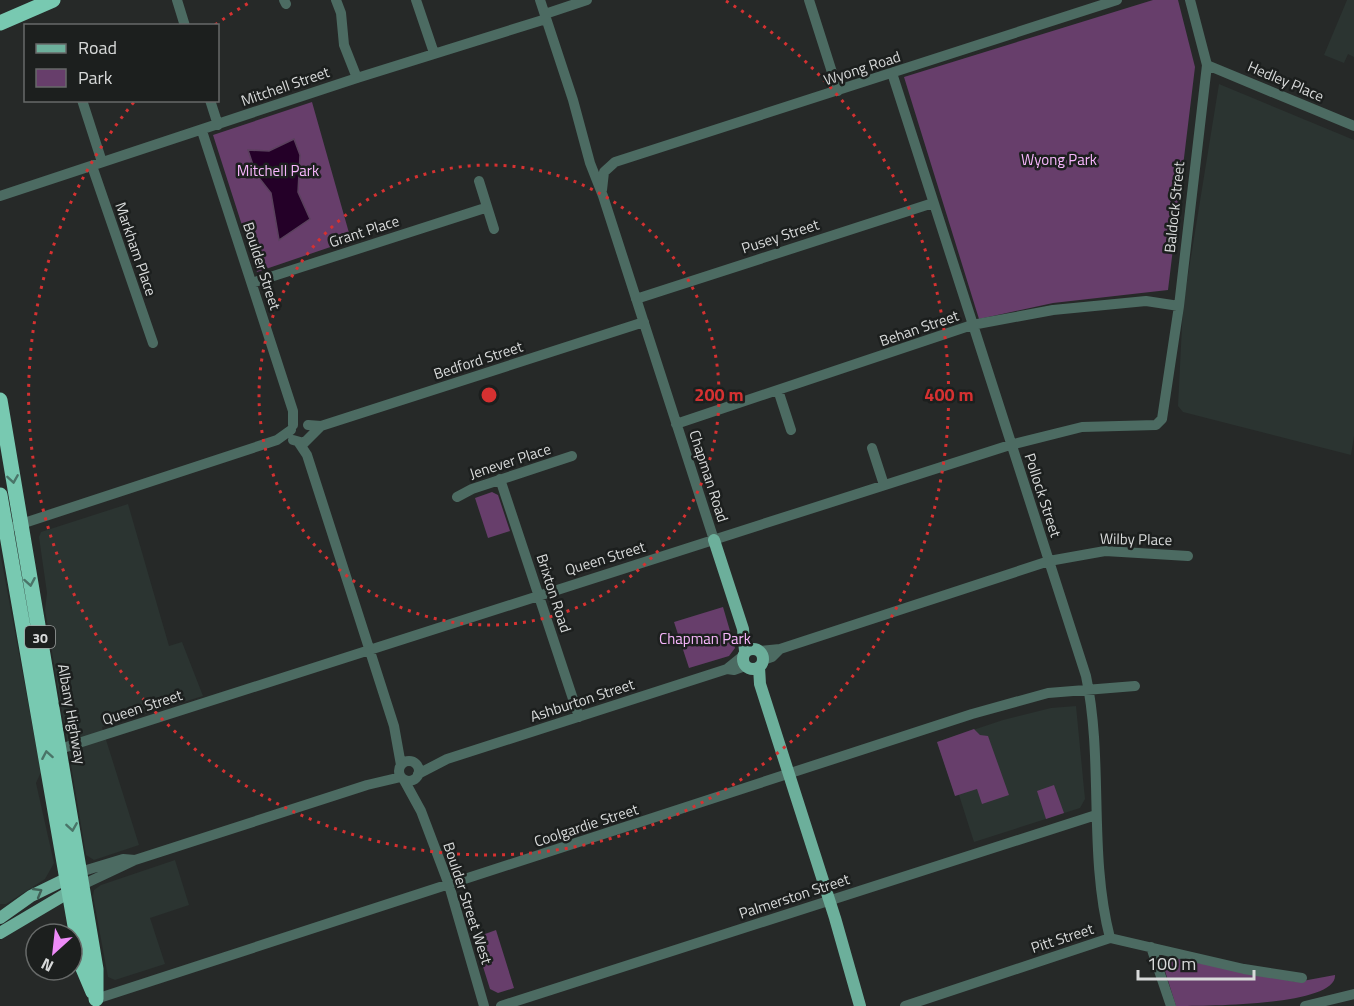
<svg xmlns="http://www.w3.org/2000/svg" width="1354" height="1006" font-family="'Titillium Web',sans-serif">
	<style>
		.built { fill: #2b3431 }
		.green { fill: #673e6b }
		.water { fill: #240028; stroke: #5a415d; stroke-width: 1.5 }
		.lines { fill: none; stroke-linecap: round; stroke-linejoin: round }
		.minor { stroke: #4c6b62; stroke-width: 10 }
		.major { stroke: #6caf9b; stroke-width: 12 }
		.highway { stroke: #78c9b1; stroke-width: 15 }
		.oneway { stroke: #4a7468 }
		.oneway2 { stroke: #406056 }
		.ring { fill: none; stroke: #d63131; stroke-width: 3; stroke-dasharray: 3 6 }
		.labels { text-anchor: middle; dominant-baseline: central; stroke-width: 5; stroke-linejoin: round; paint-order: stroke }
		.shield { fill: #1c1f1e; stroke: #a0a2a2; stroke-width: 1.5 }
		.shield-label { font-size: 14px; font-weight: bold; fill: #d8dada }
		.street-label { font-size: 15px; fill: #d8dada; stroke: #1c1f1e }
		.park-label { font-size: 15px; fill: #f8b7fd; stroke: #1c1f1e }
		.centre { fill: #d63131; stroke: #1c1f1e; stroke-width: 3 }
		.ring-label { font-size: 18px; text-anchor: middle; font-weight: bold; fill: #d63131; stroke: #1c1f1e; stroke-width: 5; stroke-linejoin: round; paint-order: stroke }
	</style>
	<rect width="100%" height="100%" fill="#262928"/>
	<path class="built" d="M1347,0H1354V57L1348,54L1344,63L1324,55Z
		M1219,84L1354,140V436L1351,455L1183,412L1178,406L1183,306Z
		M128,504L169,646L182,642L203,696L102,727L139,845L94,860L86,855L45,610L47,593L39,537L41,532Z
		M0,552L41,772L36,783L54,863L45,879L6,904H0Z
		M1076,706L1085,799L1080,808L974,842L959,795L955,796L937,742L1003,720L1051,708Z
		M175,860L189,905L150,918L165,964L115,980L108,977L93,896L94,890L101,885Z"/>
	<path class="green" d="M1153,0H1178L1195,67L1168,290L1053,303L979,319L904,77Z
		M312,102L351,240L257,272L213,135Z
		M492,492L498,495L510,531L488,538L475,498Z
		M723,607L735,648L729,656L689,668L674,622Z
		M974,729L980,735L988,736L1009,795L982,804L977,789L955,796L937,742Z
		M1054,785L1064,813L1046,819L1037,791Z
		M496,930L514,988L498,993L490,989L474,938Z
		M1173,958L1297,982L1335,975C1337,1006 1205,1006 1176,1006L1165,971L1166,961Z"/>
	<path class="water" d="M294,139L300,155L298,192L310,219L279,240L271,193L256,174L248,150L269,151Z"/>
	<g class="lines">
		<path class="minor" d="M177,0L185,26
			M284,0L286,4
			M336,0L341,13L344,45L357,78
			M416,0L434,53
			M540,0L573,100L590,163L603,196L714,540
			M809,0L838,91
			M545,14L587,0
			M1207,65L1354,126
			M892,73L1086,676C1104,761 1088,853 1110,938
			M82,100L102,162
			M210,100L218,125
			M202,131L293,411V425
			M92,166L153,343
			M479,181L494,229
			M602,190L604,172L615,162L1117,0
			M0,196L357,78L546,19
			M252,283L485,208
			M636,299L933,203
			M778,390L791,430
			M676,424L972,325L1053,310L1146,301L1179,306
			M308,425L321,426L644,322
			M293,440L304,443L321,426
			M299,443L307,455L394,726L401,765
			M872,448L884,485
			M500,479L579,717
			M457,497L472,489L572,456
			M15,526L277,440L291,430
			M759,651L780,649L1049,561L1105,551L1188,556
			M763,660L772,657L780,649
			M727,669L743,656
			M60,749L1010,445L1082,427L1156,425L1162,419L1179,306L1207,65L1190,0
			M399 771a10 10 0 1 1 20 0a10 10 0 1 1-20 0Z
			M418,774L447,759L727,669L734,670L745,666
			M404,780L421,811L449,885L484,1006
			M80,872L123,859L135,860
			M82,885L135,860L367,785L401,777
			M1151,947L1171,1006
			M96,999L972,714L1048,693L1135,686
			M501,1006L1096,815
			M905,1006L1110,938L1244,969L1302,978
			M1305,1006L1354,994"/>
		<path class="major" d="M714,540L743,629L745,651
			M743 659a10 10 0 1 1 20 0a10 10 0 1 1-20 0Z
			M759,667L760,684L835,918L860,1006
			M0,918L31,896L74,875
			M0,933L76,888"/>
		<path class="highway" d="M0,23L53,0
			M0,400L96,969V999
			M0,495L82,966L93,992"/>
	</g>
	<defs><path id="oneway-chevron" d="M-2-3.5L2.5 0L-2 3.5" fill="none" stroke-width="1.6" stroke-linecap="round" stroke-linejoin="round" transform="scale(1.5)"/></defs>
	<g class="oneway">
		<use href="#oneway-chevron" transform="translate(13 479) rotate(81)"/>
		<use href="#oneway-chevron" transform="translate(30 582) rotate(80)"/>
		<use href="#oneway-chevron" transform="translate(47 755) rotate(-100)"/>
		<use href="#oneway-chevron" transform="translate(72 827) rotate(81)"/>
	</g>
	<use class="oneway2" href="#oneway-chevron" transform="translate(38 892) rotate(-30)"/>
	<g class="ring">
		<circle cx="489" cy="395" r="230"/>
		<path d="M215 25A460 460 0 0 1 252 1M726 1A460 460 0 1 1 134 102"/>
	</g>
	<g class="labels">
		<rect class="shield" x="25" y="626" width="30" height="22" rx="4.5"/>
		<g class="shield-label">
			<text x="40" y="637">30</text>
		</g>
		<g class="street-label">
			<text transform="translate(862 68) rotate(-18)">Wyong Road</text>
			<text transform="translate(1286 81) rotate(23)">Hedley Place</text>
			<text transform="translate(285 86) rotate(-19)">Mitchell Street</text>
			<text transform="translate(1174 207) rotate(-84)">Baldock Street</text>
			<text transform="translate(364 231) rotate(-18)">Grant Place</text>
			<text transform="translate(780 236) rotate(-18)">Pusey Street</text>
			<text transform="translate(136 249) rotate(71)">Markham Place</text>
			<text transform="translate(262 266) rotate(72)">Boulder Street</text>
			<text transform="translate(919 328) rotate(-19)">Behan Street</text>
			<text transform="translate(478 360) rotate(-18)">Bedford Street</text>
			<text transform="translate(510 461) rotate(-18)">Jenever Place</text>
			<text transform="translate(709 476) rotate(72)">Chapman Road</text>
			<text transform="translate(1043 495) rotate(72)">Pollock Street</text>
			<text transform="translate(1136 539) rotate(1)">Wilby Place</text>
			<text transform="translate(605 558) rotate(-17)">Queen Street</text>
			<text transform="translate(554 593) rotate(72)">Brixton Road</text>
			<text transform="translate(582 700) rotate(-18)">Ashburton Street</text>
			<text transform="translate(142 707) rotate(-18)">Queen Street</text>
			<text transform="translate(72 714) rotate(80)">Albany Highway</text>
			<text transform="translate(586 825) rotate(-18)">Coolgardie Street</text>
			<text transform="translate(794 896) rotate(-18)">Palmerston Street</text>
			<text transform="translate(468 903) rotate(72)">Boulder Street West</text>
			<text transform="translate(1062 938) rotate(-18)">Pitt Street</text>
		</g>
		<g class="park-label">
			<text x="1059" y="159">Wyong Park</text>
			<text x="278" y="170">Mitchell Park</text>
			<text x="705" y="638">Chapman Park</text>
		</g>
	</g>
	<circle cx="489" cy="395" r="9" class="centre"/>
	<g class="ring-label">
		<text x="719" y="401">200 m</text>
		<text x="949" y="401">400 m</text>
	</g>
	<rect x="24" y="24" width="195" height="78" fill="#1c1f1e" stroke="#676a69" stroke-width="1.5"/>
	<rect x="36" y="44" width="30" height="9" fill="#6caf9b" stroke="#676a69" stroke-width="1.5"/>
	<text x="78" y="54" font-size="18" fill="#d8dada">Road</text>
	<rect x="36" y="69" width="30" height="18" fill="#673e6b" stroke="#676a69" stroke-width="1.5"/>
	<text x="78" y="84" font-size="18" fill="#d8dada">Park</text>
	<g transform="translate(54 952) rotate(207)"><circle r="28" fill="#1c1f1e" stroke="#676a69" stroke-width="1.5"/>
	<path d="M0-4.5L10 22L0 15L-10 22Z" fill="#ee8bf8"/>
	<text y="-9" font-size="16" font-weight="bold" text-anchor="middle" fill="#d8dada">N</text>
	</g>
	<path d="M1138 970v9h116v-9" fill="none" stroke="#d8dada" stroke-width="3"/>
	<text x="1147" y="970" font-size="18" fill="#d8dada" stroke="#1c1f1e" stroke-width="4.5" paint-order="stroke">100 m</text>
</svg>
